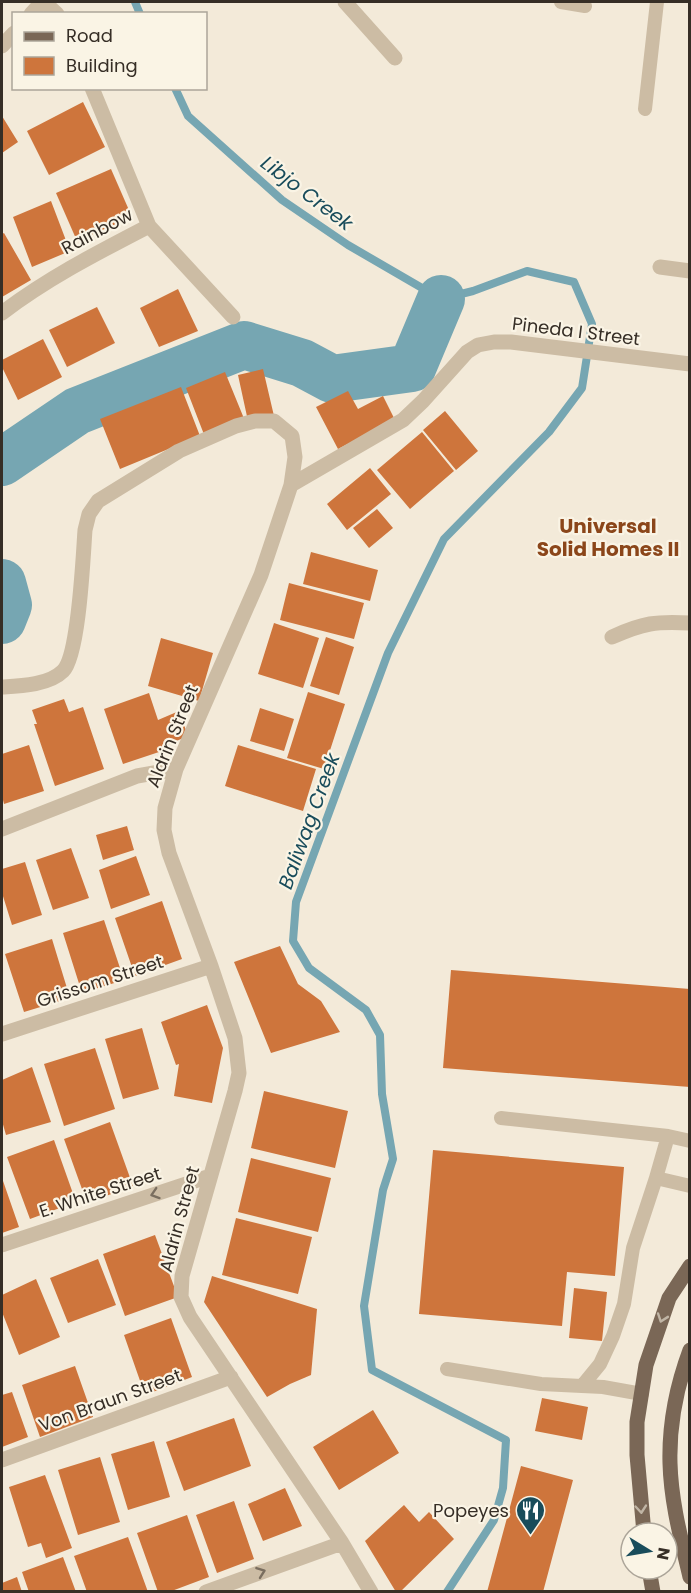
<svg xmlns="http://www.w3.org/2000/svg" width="691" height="1593" font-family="Poppins,sans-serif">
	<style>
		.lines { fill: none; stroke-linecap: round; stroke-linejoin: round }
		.stream { stroke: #76a6b2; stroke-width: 8 }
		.river { stroke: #76a6b2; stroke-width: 48 }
		.building { fill: #ce753c }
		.lane { stroke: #ccbca4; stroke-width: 14 }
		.street { stroke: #ccbca4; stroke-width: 15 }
		.primary { stroke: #7a6756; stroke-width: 15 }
		.oneway { stroke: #7a6e5f }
		.oneway2 { stroke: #c0b5a5 }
		.labels { text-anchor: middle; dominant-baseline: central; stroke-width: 4.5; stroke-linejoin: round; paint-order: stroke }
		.street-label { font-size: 18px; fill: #362e26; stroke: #faf4e5 }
		.poi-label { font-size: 18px; fill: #362e26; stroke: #faf4e5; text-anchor: end }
		.water-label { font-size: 20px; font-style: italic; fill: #194c5b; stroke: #faf4e5 }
		.neighbourhood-label { font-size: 20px; font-weight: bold; fill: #8b461a; stroke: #faf4e5 }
	</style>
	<rect width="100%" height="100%" fill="#f3ead9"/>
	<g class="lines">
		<path class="stream" d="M135,2L140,14
			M175,88L188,116L282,200L348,245L441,299L473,291L527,271L574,282L592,324L582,388L549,432L444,539L388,653L296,902L293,941L309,968L366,1010L380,1035L382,1094L393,1159L383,1190L364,1306L372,1370L506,1440L503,1488L494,1520L447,1592"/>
		<path class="river" d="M2,462L77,411L244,345L302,363L332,379L412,368L441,299
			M2,583L8,605L2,620"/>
	</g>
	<path class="building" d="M83,102L105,147L49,175L27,131Z
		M2,116L18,142L2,153Z
		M111,169L132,217L77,241L56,193Z
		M51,201L70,251L32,267L13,217Z
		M4,233L31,280L2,297V234Z
		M178,289L198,331L159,347L140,308Z
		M97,307L115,343L67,367L49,330Z
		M43,339L62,377L18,400L2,367V360Z
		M263,369L274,416L248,421L238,375Z
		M225,372L245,421L205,437L186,388Z
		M181,387L200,436L120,469L100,419Z
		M348,391L358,409L383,396L395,420L338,449L316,407Z
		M445,411L478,451L456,470L423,430Z
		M422,432L454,471L410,509L377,470Z
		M370,468L391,494L347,530L327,504Z
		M377,509L393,528L369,548L353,528Z
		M311,552L378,570L370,601L303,584Z
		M289,583L364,603L354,639L280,620Z
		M274,623L319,638L303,688L258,674Z
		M326,637L354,647L339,695L310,686Z
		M161,638L213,653L199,701L148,686Z
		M308,692L345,704L324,769L287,758Z
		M149,693L158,720L179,711L188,736L167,745L168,749L123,764L104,709Z
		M64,699L69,712L83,707L104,769L55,786L34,724H37L32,710Z
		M260,708L294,719L284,751L250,741Z
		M29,745L44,791L4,804L2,796V754Z
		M238,745L316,769L303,811L225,786Z
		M127,826L134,850L103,860L96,835Z
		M71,848L89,898L53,910L36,860Z
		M136,856L150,895L111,909L99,870Z
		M25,862L42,915L12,925L2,893V869Z
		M162,901L182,959L135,976L115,918Z
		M104,920L124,980L82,993L63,933Z
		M52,939L70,998L24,1012L5,954Z
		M280,946L298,984L321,1001L340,1032L271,1053L234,962Z
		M451,970L690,989V1087L443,1068Z
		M207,1005L223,1048L212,1103L174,1096L179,1064L176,1065L161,1022Z
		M142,1028L159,1089L123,1099L105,1039Z
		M95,1048L115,1109L64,1126L44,1064Z
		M32,1067L51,1122L6,1135L2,1121V1080Z
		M264,1091L348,1111L335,1168L251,1148Z
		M110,1122L133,1186L87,1203L64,1139Z
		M54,1140L76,1202L30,1219L7,1157Z
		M433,1150L624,1167L615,1276L567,1272L562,1326L419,1314Z
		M251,1158L331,1178L318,1232L238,1212Z
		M2,1178L19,1227L2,1233Z
		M236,1218L312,1237L298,1294L222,1275Z
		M155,1235L178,1297L125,1316L103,1254Z
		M98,1259L116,1305L68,1323L50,1278Z
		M212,1276L317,1309L311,1375L290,1384L267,1397L204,1302Z
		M36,1279L60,1337L19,1355L2,1312V1295Z
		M574,1288L607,1292L602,1341L569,1338Z
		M171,1318L192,1377L145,1395L124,1335Z
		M75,1366L93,1417L40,1437L22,1385Z
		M12,1392L28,1437L2,1447V1395Z
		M542,1398L588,1407L582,1440L535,1431Z
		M373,1410L399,1453L339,1490L313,1447Z
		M234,1418L251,1466L184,1491L166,1442Z
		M154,1441L170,1497L128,1510L111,1454Z
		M100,1457L120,1522L78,1535L58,1470Z
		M521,1466L573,1480L543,1592H487Z
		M45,1475L72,1548L46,1558L41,1543L28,1547L9,1487Z
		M285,1488L302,1526L263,1541L248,1504Z
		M234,1501L254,1559L217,1573L196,1515Z
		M404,1505L419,1522L429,1512L454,1539L400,1592H396L365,1541Z
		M187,1515L209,1577L169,1592H158L137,1533Z
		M128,1537L148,1592H87L74,1556Z
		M63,1557L76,1592H29L22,1572Z
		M17,1577L22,1592H2V1583Z"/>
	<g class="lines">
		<path class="lane" d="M561,2L585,6
			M645,109L657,2
			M501,1118L668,1136
			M690,1141L668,1136L656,1178L690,1186
			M447,1369L541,1384L582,1386L600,1364L613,1336L624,1304L633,1248L656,1178
			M582,1386L603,1387L642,1394"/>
		<path class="street" d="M44,2L57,14
			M345,2L395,58
			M31,14L42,2
			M2,46L14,33
			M92,88L149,226L233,317
			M660,267L690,271
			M2,313C48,278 97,253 149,226
			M291,485L403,420L423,401L467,352L478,345L494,342H511L690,364
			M612,637C643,623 656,621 690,623
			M2,687C21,686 49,685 63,671C79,655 83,557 85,530L89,514L98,501L179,451L236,426L255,421H274L292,436L295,457L291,485L261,575L176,769L165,808L164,830L169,853L211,966L235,1038L239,1073L235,1091L182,1276L181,1297L190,1317L342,1543L371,1592
			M2,829L137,776L176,769
			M2,1034L211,966
			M2,1245L210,1176
			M2,1460L231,1377
			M206,1592L342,1543"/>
		<path class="primary" d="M690,1350C677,1385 669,1426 670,1463C671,1502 681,1539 690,1577
			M644,1533L637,1455V1422L646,1365L669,1298L690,1266
			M649,1569L653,1592"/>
	</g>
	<defs><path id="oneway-chevron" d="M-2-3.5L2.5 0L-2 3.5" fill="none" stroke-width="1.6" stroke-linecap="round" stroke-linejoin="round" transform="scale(1.5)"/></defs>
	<g class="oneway">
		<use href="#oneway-chevron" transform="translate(155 1194) rotate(162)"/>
		<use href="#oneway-chevron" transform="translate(261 1572) rotate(-20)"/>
	</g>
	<g class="oneway2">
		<use href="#oneway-chevron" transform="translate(662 1318) rotate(109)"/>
		<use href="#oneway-chevron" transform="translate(641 1509) rotate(85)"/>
	</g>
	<defs>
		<symbol id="restaurant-pin" viewBox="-11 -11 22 30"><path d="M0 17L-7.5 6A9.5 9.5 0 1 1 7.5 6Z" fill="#194c5b" stroke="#faf4e5"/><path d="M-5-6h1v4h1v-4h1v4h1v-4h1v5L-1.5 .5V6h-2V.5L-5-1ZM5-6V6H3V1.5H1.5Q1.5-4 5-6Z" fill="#fff"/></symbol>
	</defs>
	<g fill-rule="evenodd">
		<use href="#restaurant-pin" x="514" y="1494" width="33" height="45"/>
	</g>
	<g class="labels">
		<g class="street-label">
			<text transform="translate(97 231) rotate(-28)">Rainbow</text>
			<text transform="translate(576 331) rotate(7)">Pineda I Street</text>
			<text transform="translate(172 736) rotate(-68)">Aldrin Street</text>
			<text transform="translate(100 981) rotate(-18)">Grissom Street</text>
			<text transform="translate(100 1192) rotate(-18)">E. White Street</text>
			<text transform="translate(179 1219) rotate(-75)">Aldrin Street</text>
			<text transform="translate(110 1400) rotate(-20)">Von Braun Street</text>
		</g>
		<g class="poi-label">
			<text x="509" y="1510">Popeyes</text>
		</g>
		<g class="water-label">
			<text transform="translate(307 193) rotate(37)">Libjo Creek</text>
			<text transform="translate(309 821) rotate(-70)">Baliwag Creek</text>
		</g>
		<g class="neighbourhood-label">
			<text x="608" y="526">Universal<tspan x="608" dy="23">Solid Homes II</tspan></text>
		</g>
	</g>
	<rect width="691" height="1593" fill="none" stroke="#362e26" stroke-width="6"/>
	<rect x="12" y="12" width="195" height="78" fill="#faf4e5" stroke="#aca599" stroke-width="1.5"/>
	<rect x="24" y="32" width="30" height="9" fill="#7a6756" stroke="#aca599" stroke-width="1.5"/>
	<text x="66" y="42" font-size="18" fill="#362e26">Road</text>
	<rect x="24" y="57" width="30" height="18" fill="#ce753c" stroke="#aca599" stroke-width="1.5"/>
	<text x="66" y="72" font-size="18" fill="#362e26">Building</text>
	<g transform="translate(649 1551) rotate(101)"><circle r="28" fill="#faf4e5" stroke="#aca599" stroke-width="1.5"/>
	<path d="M0-4.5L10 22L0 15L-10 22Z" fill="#194c5b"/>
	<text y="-9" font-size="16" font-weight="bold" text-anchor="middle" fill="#362e26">N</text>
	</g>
</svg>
